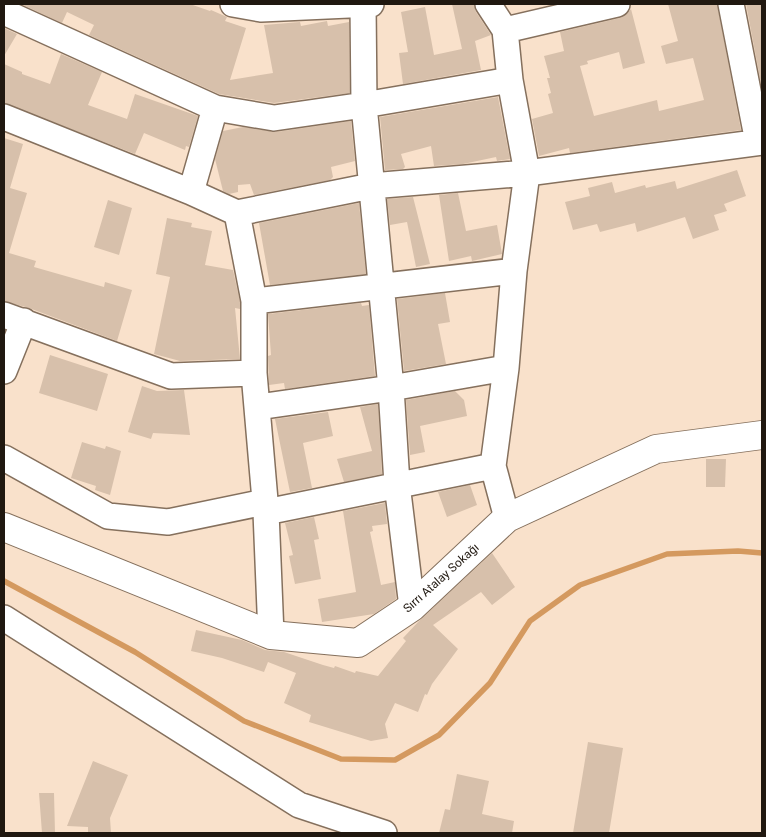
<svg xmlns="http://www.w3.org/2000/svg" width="766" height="837" font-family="Roboto,sans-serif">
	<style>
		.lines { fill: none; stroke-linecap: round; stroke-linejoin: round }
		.stream { stroke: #d4995f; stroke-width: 5.5 }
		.building { fill: #d7c0ab }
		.minor-casing { stroke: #85705d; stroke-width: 28 }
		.major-casing { stroke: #85705d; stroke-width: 30 }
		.minor { stroke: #fff; stroke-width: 25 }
		.major { stroke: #fff; stroke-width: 28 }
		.labels { text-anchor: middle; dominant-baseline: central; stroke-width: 4; stroke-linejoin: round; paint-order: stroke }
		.street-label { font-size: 12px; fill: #201810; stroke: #fff }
	</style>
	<rect width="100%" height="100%" fill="#f9e1cb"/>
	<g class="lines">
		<path class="stream" d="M4,581L135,652L244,721L341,759L395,760L439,735L490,683L530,621L580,585L667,554L738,551L762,553"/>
	</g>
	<path class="building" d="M21,4H190L210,11L211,10L227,17L225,21L246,28L230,80L273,73L264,25L300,22L301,26L327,21L328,26L349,22L350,93L274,103L219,94L89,35L94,25L67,12L62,23Z
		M452,4H474L476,12L491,35L475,41L481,70L403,84L399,53L408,52L401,12L425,7L434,55L462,49Z
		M668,4H717L741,130L570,153L569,148L539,156L532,119L553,113L548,94L551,93L547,78H550L544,56L564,51L560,32L620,18L626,15L631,9L645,63L623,69L619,52L587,61L588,64L580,66L594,116L657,100L659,111L704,100L693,58L666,64L661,46L678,41Z
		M746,4H762V89Z
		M4,28L17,34L4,56Z
		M61,54L102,72L88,105L127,119L135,94L198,116L189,147L186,146L185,150L144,133L135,154L4,103V64L22,72V74L50,84Z
		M498,97L510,159L497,161L496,157L463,164L434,166L431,146L401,154L405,167L403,169L385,170L380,117Z
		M351,121L355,161L331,167L333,177L330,180L254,195L250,184L238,185V192L229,194L223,191L215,159L223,131L243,127L276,132Z
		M4,138L23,144L10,188L27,193L9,253L36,261L34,267L104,287L105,282L132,290L117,341L29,308L4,301Z
		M737,170L746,196L724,204L727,211L714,215L719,230L693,239L685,217L637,232L635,223L600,232L597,224L573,230L565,202L590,196L588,188L612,182L615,193L645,185L646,188L675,181L677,189Z
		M458,193L466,231L497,225L502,254L472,261L471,256L449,261L439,195Z
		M413,197L430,264L416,267L407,222L390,225L387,199Z
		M108,200L132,208L119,255L94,247Z
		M359,203L366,274L270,285L259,223Z
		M167,218L192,223L191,227L212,231L205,265L233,270L240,302V309L235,308L240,359L180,361L154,354L170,277L156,274Z
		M445,293L450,322L438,324L446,364L404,371L397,299Z
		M361,303L362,306L369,305L375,376L285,389L284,383L269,385L268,356L271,355L268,314Z
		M50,355L108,374L97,411L39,393Z
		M142,386L157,391L184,390L190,435L153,433L151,439L128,432Z
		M455,391L464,400L467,416L420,426L425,452L410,455L406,400Z
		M378,404L382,474L344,482L337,459L372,451L360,407Z
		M328,412L333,436L303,443L312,488L290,492L275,419Z
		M82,442L105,449L106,446L121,451L110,495L95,490L96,486L71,478Z
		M706,459H726L725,487H706Z
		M470,485L477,505L447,517L438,492Z
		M385,503L387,524L372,526L373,531L370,532L381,585L395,582L396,599L374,614L322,622L318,599L356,592L343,511Z
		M314,517L319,539L314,540L321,579L295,584L289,556L293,555L285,523Z
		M492,553L515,587L492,605L481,592L433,625L458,649L432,684L427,695L425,694L418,712L395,703L385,724L388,738L371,741L309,722L311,715L284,703L296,673L268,662L264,672L222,658L191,651L196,630L242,640L265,650L284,652L323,665L334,668L335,666L355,673L356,671L378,676L406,641L403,638L419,621Z
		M588,742L623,748L609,833H573Z
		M93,761L128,775L110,818L111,833H88V827L67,826Z
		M457,774L489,781L482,814L514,821L512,833H439L445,809L450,810Z
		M39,793H54L55,833H42Z"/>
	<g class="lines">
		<defs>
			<path id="minor" d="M233,4L261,9L371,4
				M363,4L364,105L391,388L397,484L412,607
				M731,4L758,142
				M4,12L215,108L274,118L364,105L510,80L505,30L488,4
				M505,30L617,4
				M4,117L191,192L237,213L371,186L527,173L762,142
				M191,192L215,108
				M237,213L254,301V373L266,512L271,635
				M254,301L514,271
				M4,315L171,376L254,373
				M4,371L24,321
				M258,407L391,388L506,368
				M4,458L108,516L168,522L265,502
				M266,512L493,466
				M507,518L493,466L506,368L514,271L527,173L510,80
				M4,618L299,805L384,833"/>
			<path id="major" d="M4,527L271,635L358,643L412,607L507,518L656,449L762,435"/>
		</defs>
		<use href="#minor" class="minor-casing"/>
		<use href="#major" class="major-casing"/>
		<use href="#minor" class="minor"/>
		<use href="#major" class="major"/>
	</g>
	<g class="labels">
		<g class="street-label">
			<text transform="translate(441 578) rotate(-42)">Sırrı Atalay Sokağı</text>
		</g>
	</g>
	<rect width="766" height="837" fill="none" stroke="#201810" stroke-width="10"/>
</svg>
